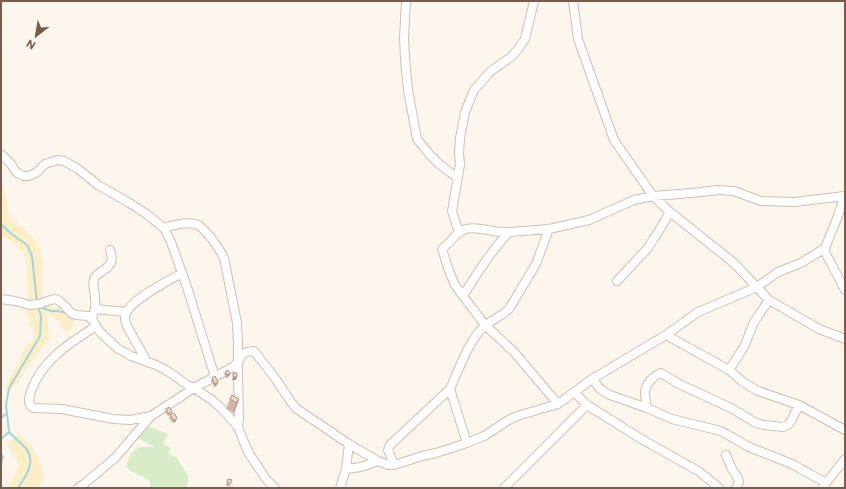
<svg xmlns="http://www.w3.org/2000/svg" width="846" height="489" font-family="Commissioner,sans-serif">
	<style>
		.green { fill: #d8ecc9 }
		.sand { fill: #fcefc7 }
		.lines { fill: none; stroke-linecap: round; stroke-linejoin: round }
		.stream { stroke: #a5d3da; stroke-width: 2 }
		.street-casing { stroke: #d1beb0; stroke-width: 10 }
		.street { stroke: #fff; stroke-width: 8 }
		.wall { fill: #d1b7a8 }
		.shaded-wall { fill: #aa9588 }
		.building { fill: #f3d5c3; stroke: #aa9588 }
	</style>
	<rect width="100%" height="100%" fill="#fdf6ec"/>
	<path class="green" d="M145,425L168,434L163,444L171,448L168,454L177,458L188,476V484L185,488H150V482L144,477L130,471L126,466C132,448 135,446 154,447L134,436Z"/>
	<path class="sand" d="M1,183L5,192L8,210L11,218L35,239L40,249L42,263V296L48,305L54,308L58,306L74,317C75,324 75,327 67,331L62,328L59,321L47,313L49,337L45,345L32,360L17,383L10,391L5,388L25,348L33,339V330L29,324L30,320L25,309L29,299L26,260L24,253L1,234Z
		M18,434L31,446L38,458L44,475L43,482L37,488H8L18,468V463L8,447L10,441Z"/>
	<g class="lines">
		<path class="stream" d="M1,224L9,232L27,245L32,256L37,303
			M40,307L51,311H57L68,313
			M1,418L6,414
			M1,439L9,432
			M1,454L3,457L1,463
			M18,488C25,477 36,463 27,450C23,444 14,438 9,432L6,405L9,388L40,336L41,316L38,307"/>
		<defs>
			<path id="street" d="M406,1L404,38L405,59L408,90L417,139L430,155L440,165L458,178
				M573,1L578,39L614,140L653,196L670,212L734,263L769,300L819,329L845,339
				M1,154L11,164L16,172L23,176H29L37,172L45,164L58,160L64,161L78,169L98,185L128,202L145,213L164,228L171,242L186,284L215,377
				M164,228C173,225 189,221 198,225C204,229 208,234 212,239C217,246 220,250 224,258L237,323L238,344V373L239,419L238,427L248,452L266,479L275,488
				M509,232C504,232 498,232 493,231C481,229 468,225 458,233C453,238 448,244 442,249L449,271L455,285L463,296L485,325L514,352L558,404
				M459,233L452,211L460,165L459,153L460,138L465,112L474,90L491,71L511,57L518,49L525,39L534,1
				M617,281L647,249L660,229L670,212
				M463,296C477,273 491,251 509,232L549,229L589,220L634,200L653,196L692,193L718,190L734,191L761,201L795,202L844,196L838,216L825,248V252L845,290
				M1,299L15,301L30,305L39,304L54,299L58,300L65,306L71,313L76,315L88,316L92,319L100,332L117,348L131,356L156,365L169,372L189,386L194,388L233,367C244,359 237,352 254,351L275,378L291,402L297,409L349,444L346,469
				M95,309L126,312
				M91,319C95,312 96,306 95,298C95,292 92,285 94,279C95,276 98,274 101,272C111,265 114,263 110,250
				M96,326C70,343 42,360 31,391C29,397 27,404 33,408L62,409L113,419L130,420L151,416
				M666,335L729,370L743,382L758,391L799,405L845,430
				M147,362L127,326C125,321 124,318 126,313C132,299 168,281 182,273
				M729,370L744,347L754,322L769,300
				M592,379L601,390L610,395L647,408L672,419L721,431L749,447L792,464L826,483
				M574,392L587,405L643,440L700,472L719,488
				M647,408C646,403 645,397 645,392C645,385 654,375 661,373L679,384L731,408L756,423L764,425L782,427L786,426L790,423L799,405
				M467,443L450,389C458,371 470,337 486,325C493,319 502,316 509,309L536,264L549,229
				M349,444L378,461
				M726,455L732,469L738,478L739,482L736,488
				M394,465L388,450L390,445L450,389
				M78,488L84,484L115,458L151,416L194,388L212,400L222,409L238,427
				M340,488L346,469L361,467L378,461L388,465H394L422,456L436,453L467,443L486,435L507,421L517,416L558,404L592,379L666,335L698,312L757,287L778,272L801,263L825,248
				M504,488L587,405
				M822,488L845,459"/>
		</defs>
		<use href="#street" class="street-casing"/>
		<use href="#street" class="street"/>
	</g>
	<path class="wall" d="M225,372L230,374L229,376L226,378L224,374Z
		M212,378L218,382L217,385L214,387L211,381Z
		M230,399H239L235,410L233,413L226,409Z
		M166,409L171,414L168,416L165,412Z
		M170,415L176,421L173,423L169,418Z
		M228,479L232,480L229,487L226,486Z"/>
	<path class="shaded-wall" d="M230,374L229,376L226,378L227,375Z
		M233,377H237L236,380H232Z
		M218,382L217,385L214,387L215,384Z
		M239,399L235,410L233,413L236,403Z
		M177,418L176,421L173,423L174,421Z"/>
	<path class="building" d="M228,370L230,374L227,375L225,372Z
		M233,373H237V377H233Z
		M215,376L218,382L215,384L212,378Z
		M232,395L239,399L236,403L230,399Z
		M169,407L172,412L169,414L166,409Z
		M174,413L177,418L174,421L170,415Z
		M228,479L232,480L230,484L227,483Z"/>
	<rect width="846" height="489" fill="none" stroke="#7a5c4d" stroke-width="4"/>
	<g transform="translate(36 36) rotate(211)" stroke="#fffaf3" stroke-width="3" paint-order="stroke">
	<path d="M0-3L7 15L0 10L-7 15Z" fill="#7a5c4d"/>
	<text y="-6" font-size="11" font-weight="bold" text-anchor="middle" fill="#7a5c4d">N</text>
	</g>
</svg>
